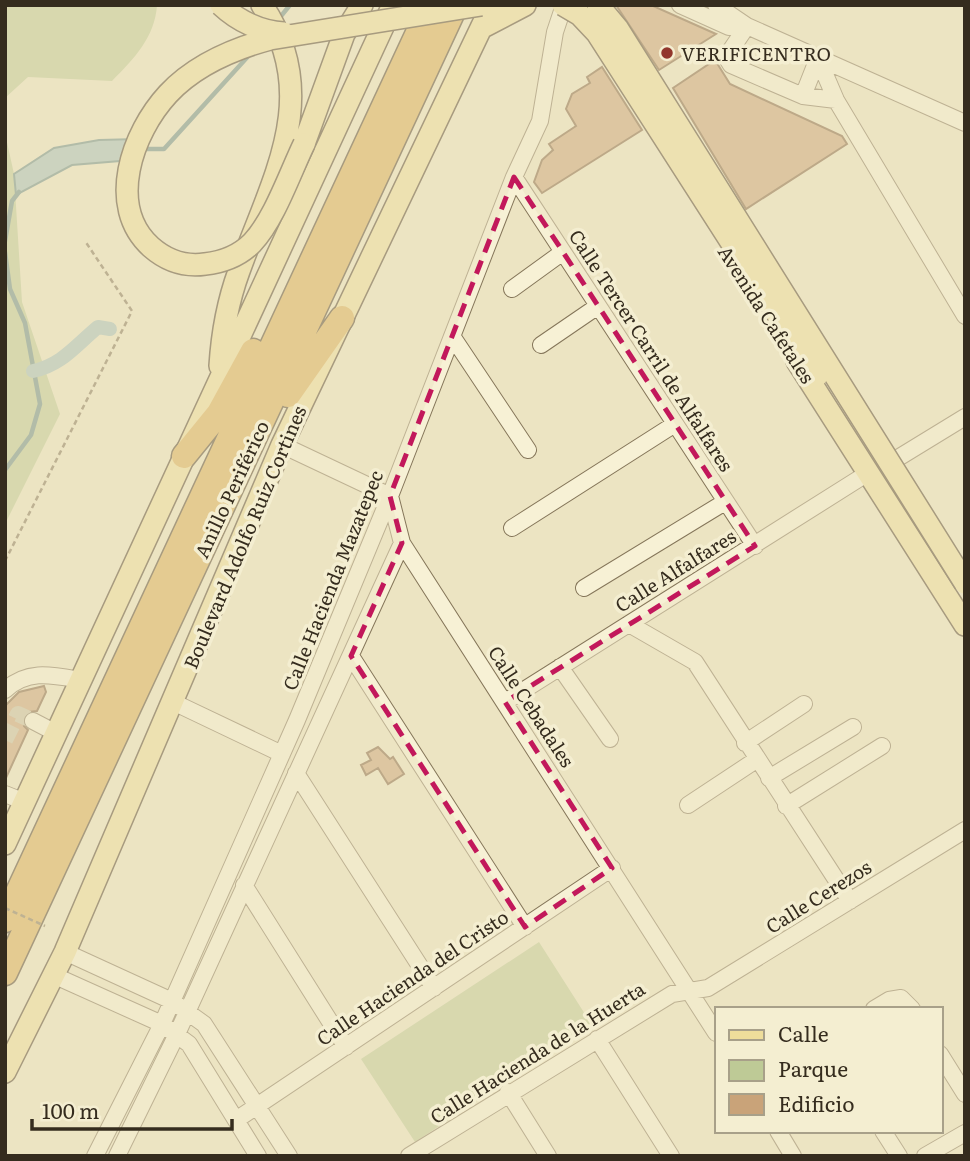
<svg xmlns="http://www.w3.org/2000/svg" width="970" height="1161" font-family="Literata,serif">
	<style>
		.green { fill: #beca96 }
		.water { fill: #a4bfba; stroke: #6c8c88; stroke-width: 2 }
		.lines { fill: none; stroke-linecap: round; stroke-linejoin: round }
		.stream { stroke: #6c8c88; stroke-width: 4.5 }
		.canal { stroke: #a4bfba; stroke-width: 14 }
		.building { fill: #c9a379; stroke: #836241; stroke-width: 2 }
		.minor-tunnel { stroke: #c7bfa1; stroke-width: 16; stroke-dasharray: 16 8; stroke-linecap: butt }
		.minor-casing { stroke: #85765a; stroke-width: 18 }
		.major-casing { stroke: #53432e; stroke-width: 24 }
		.highway-casing { stroke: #53432e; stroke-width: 27 }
		.path { stroke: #85765a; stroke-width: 2.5; stroke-dasharray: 5 3.5; stroke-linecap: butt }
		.minor { stroke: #f7f1d5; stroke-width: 16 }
		.major { stroke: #eedd9b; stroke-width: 21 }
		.highway { stroke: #d9ad55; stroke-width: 24 }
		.major-bridge-casing { stroke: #53432e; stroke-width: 24; stroke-linecap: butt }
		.path-bridge { stroke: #85765a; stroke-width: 2.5; stroke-dasharray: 5 3.5; stroke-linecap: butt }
		.major-bridge { stroke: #eedd9b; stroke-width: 21 }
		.marked { fill: none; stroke: #c2185b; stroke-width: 5; stroke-dasharray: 14 9; stroke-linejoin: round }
		.poi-dot { fill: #92362c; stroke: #f4eed1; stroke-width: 2.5 }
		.labels { text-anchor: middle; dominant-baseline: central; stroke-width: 7; stroke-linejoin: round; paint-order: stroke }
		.poi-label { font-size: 19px; fill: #352c1e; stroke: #f4eed1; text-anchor: start }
		.street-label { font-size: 19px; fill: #352c1e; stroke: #f4eed1 }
	</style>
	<rect width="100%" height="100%" fill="#ece4c2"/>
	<path class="green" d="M5,5H157C155,37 134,59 112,81L28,77L5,98Z
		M5,133L14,174L22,302L60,414L5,524Z
		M539,942L592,1025L415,1142L361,1059Z"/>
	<path class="water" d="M137,139L132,160L72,165L16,195L14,174L54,148L99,140Z"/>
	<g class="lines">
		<path class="stream" d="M277,21L290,5
			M143,149H164L252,52
			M5,241L12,201L19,192
			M5,252L10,289L25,323L40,404L31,435L5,470"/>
		<path class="canal" d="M33,371C62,365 76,345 98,327L110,329"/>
	</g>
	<path class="building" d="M616,5H651L716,34L659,70Z
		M715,60L730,84L842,136L847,144L746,209L673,88Z
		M602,67L642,130L542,193L534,182L542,160L553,150L549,144L576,126L566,109L572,94L590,83L587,77Z
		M44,686L46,692L37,711L28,712L23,717L24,726L28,730L5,780V706L19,692Z
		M378,747L390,759L393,757L404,774L388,784L378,768L366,775L361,765L371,760L367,753Z"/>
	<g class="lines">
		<path class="minor-tunnel" d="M5,740L18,714L33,721"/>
		<defs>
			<path id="minor" d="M680,5L729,27L747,26
				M716,5L747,26L965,123
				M747,26L726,57L731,65L803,96L836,100
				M818,58L836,100L965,316
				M803,96L818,58
				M514,177L755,546
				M512,289L563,252
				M452,336L528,450
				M541,345L598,306
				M282,445L390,496
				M898,458L965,417
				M390,496L402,543L716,1033
				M512,528L675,424
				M584,588L725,502
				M629,624L695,662L850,901
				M351,656L525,927
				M560,667L610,739
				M5,690C28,669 52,675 81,680
				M173,702L282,754
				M505,702L868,473
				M33,721L56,733
				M745,743L804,704
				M296,773L434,988
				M769,778L853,727
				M5,794L25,802
				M688,805L756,760
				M786,806L882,746
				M244,885L346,1047
				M65,952L172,1001L204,1024L289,1156
				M53,975L162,1024L189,1044L258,1156
				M874,1009L889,1000L901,998L912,1009
				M597,1039L671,1156
				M940,1054L965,1094
				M508,1092L548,1156
				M236,1120L612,868
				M778,1131L793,1156
				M883,1131L899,1156
				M95,1156L162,1024L297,720L390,496L514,177L540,121L555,32L564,5
				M117,1156L177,1034L402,543
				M409,1156L672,994L708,988L965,830
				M925,1156L965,1133"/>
			<path id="major" d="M481,28L525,5
				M304,144L344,34L362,5
				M797,361L965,625
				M220,366C222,334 228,301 239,271C271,181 324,96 262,5
				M5,844L393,5
				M5,1072L65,952L282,445L492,5"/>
			<path id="highway" d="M288,395L342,318
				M184,456L219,413L253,351
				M5,920L431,5
				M5,973L456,5"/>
		</defs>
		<use href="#minor" class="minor-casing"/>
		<use href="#major" class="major-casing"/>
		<use href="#highway" class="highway-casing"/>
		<path class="path" d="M5,561L132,311L85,241"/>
		<use href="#minor" class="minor"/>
		<use href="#major" class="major"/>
		<use href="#highway" class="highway"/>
		<defs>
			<path id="major-bridge" d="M221,5C238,21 261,32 284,33
				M563,5L580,15L597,33L817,376
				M598,5L618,29L965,583
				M304,144C290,173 274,220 252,243C239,256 223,262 205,264C184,267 167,261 151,247C106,206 132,133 168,94C195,65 233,49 270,39L481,5"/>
		</defs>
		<use href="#major-bridge" class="major-bridge-casing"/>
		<path class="path-bridge" d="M5,908L45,926"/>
		<use href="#major-bridge" class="major-bridge"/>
	</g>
	<path d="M0 0H970V1161H0ZM514,177L755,546L505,702L612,868L525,927L351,656L402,543L390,496Z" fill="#ece4c2" fill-opacity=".55" fill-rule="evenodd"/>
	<path class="marked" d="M514,177L755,546L505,702L612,868L525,927L351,656L402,543L390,496Z"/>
	<circle class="poi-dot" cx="667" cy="53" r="7"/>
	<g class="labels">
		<g class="poi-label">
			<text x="681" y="53">VERIFICENTRO</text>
		</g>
		<g class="street-label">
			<text transform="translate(767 314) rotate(57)">Avenida Cafetales</text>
			<text transform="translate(652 350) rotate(57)">Calle Tercer Carril de Alfalfares</text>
			<text transform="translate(231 489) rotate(-65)">Anillo Periférico</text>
			<text transform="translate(244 537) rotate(-67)">Boulevard Adolfo Ruiz Cortines</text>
			<text transform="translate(675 570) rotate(-32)">Calle Alfalfares</text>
			<text transform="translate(332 580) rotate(-68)">Calle Hacienda Mazatepec</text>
			<text transform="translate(532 706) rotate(57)">Calle Cebadales</text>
			<text transform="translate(818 896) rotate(-32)">Calle Cerezos</text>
			<text transform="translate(412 977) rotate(-34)">Calle Hacienda del Cristo</text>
			<text transform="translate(537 1052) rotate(-32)">Calle Hacienda de la Huerta</text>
		</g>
	</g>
	<rect width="970" height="1161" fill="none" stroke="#352c1e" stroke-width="14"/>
	<rect x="715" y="1007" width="228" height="126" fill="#f4eed1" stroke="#a8a089" stroke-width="2"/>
	<rect x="729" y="1030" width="35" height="10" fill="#eedd9b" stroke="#a8a089" stroke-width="2"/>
	<text x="778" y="1042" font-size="21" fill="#352c1e">Calle</text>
	<rect x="729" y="1060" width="35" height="21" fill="#beca96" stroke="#a8a089" stroke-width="2"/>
	<text x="778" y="1077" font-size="21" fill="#352c1e">Parque</text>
	<rect x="729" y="1094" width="35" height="21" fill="#c9a379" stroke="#a8a089" stroke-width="2"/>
	<text x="778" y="1112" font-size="21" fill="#352c1e">Edificio</text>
	<path d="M32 1119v10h200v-10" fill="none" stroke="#352c1e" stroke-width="3.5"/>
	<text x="42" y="1119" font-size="21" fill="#352c1e" stroke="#f4eed1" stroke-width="5" paint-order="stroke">100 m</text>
</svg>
